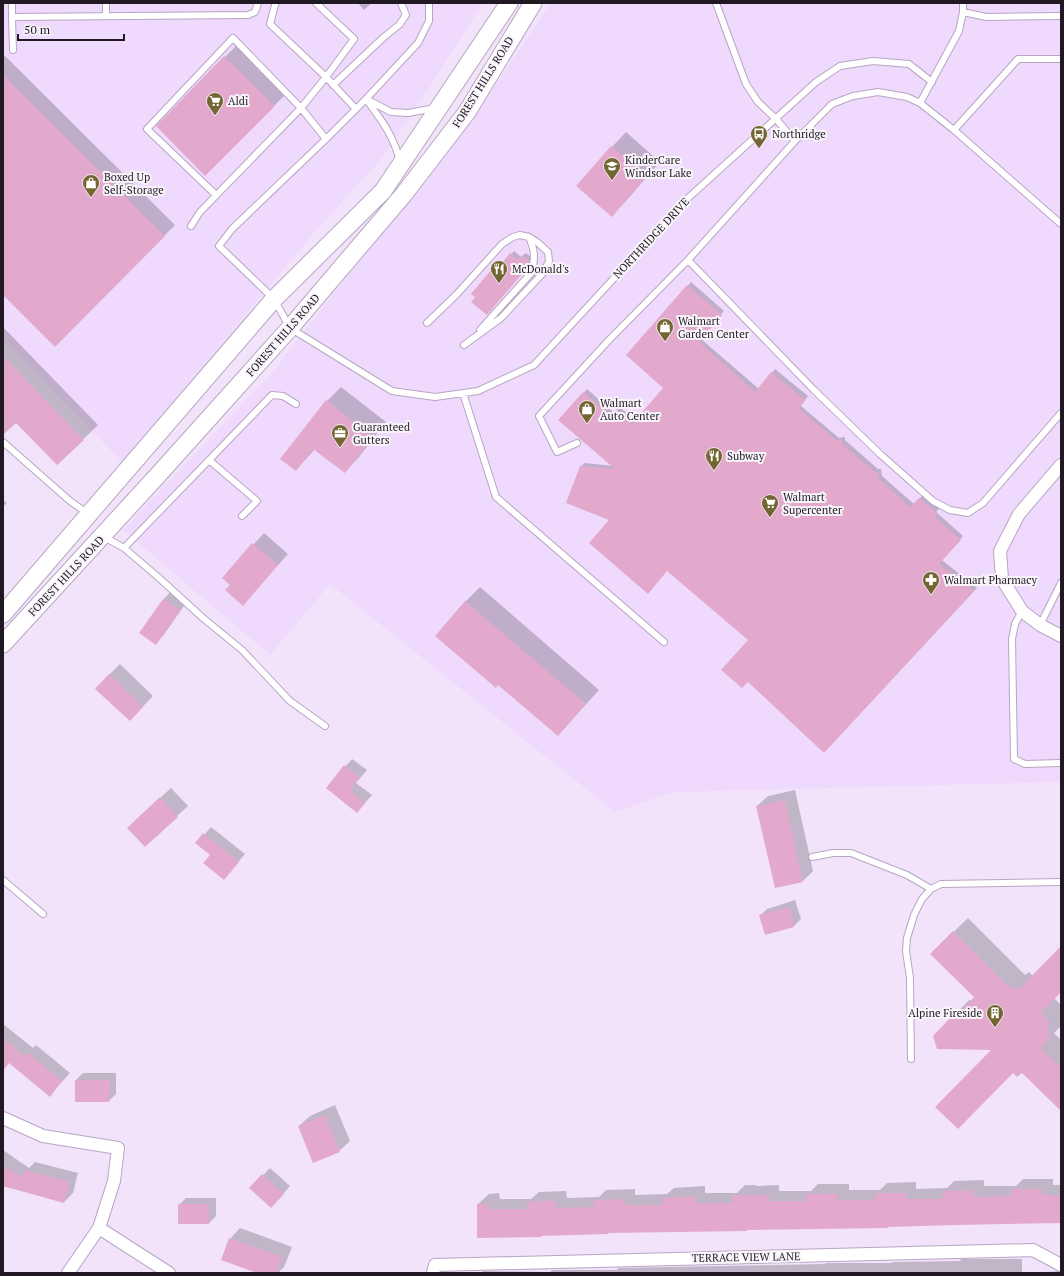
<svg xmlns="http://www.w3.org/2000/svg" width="1064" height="1276" font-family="'PT Serif',serif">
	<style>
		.built { fill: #efd9fd }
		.shadow { fill: #0003 }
		.building { fill: #e2a9cd }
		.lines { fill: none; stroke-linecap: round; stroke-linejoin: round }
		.lane-casing { stroke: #b7a6c2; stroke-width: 8 }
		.street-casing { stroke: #b7a6c2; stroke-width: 14 }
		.secondary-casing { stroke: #b7a6c2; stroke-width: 19 }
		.lane { stroke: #fff; stroke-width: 6 }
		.street { stroke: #fff; stroke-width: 12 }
		.secondary { stroke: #fff; stroke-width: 17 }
		.labels { text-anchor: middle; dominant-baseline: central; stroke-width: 4; stroke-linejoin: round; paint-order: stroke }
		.street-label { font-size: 11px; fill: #201924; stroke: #f9f5fb }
		.poi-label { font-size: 11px; fill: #201924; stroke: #f9f5fb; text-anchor: start }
	</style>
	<rect width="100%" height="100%" fill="#f2e3fb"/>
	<path class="built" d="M3,3H483L422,99L382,158L313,234L122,462L3,339Z
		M551,3H1061V782L672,792L615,812L330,584L270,655L123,530L270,375L485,100Z"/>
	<path class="shadow" d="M358,3H372L364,10Z
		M236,46L285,95L205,174L157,126Z
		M3,54L175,225L55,345L3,293Z
		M626,132L660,162L626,201L612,215L578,186L612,147Z
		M514,251L521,257L526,253L532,258L531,263L490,311L496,265L500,262L502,264Z
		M691,282L724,311L701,339L759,389L775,369L808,396L801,406L839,438L845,437V440L878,469H881L882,476L914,504L923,495L939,509L936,512L963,536L942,560L977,588L824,752L750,640L611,520L581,466L585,463L613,466L560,420L587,389L614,413L620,407L635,421L665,388L627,355Z
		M3,327L98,425L58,464L16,421L3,429Z
		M341,387L386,422L359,457L345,472L315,449L296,470L327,401Z
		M3,500L7,503L3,507Z
		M264,533L288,554L243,604L231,585L223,578Z
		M480,587L599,690L558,735L499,684L436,636L466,601Z
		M170,592L186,603L163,636L156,643L141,633L164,599Z
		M120,664L153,696L130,720L96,688Z
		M352,759L367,770L356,783L372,795L357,812L327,788Z
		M171,788L188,806L177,816L139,817Z
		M795,790L813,871L803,881L757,806L768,796Z
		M211,827L245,854L224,879L212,855L197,843Z
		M795,900L801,919L794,926L766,934L760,916L767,909Z
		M968,918L1025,975L1029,972L1033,976L1061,948V991L1054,998L1061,1005V1026L1054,1033L1061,1040V1109L1022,1071L993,1049L955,1015L969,1000L972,1001L975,997L931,954Z
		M3,1024L33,1048L36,1045L70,1073L50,1095L10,1062L3,1064Z
		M83,1073H116V1094L109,1101L76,1080Z
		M335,1105L350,1141L339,1151L299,1126L310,1116Z
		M3,1150L29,1168L35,1162L78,1173L73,1193L64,1202L3,1186Z
		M270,1168L290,1186L278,1200L251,1188Z
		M1023,1179H1053V1185H1061V1222L609,1232L478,1237V1204L489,1194L499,1193L500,1199H531L539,1192L566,1191L567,1198L599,1197L606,1190L635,1189V1195L667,1194L674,1188L705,1186V1193H737L745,1185H756V1186L779,1185V1191H811L818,1184H849V1190H880L887,1183L916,1182V1189L947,1188L954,1181L984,1180V1186H1016Z
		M186,1198H216V1216L209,1223L179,1205Z
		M240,1228L292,1247L284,1267L278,1273H259L230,1239Z
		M961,1259H1022V1273H481L483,1271L550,1272L552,1270H617L618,1268L825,1264L826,1263H891L893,1262L960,1261Z
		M1061,1271V1273H1043L1045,1272Z"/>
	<path class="building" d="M224,56L275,106L205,176L156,126Z
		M3,75L165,236L55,347L3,295Z
		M611,146L647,176L612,217L576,186Z
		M510,253L518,260L522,255L529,261L528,267L487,315L471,302L475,297L471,294L496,264L499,267Z
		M687,285L722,315L699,342L755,392L771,372L805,400L799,409L836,440H842V444L875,472H878L879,479L910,507L919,498L937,513L934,516L961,540L939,564L974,591L824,753L748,682L742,688L721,670L748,640L667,571L648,594L589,543L609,520L566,503L580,466L615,469L558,420L583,392L611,416L616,410L632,424L663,388L626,355Z
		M3,356L84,440L57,465L16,423L3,435Z
		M326,400L373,437L345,473L313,449L296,471L280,459Z
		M252,543L278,565L243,606L225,590L230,585L222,578Z
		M163,599L180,610L156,645L139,633Z
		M465,601L586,704L558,736L498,685L496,688L435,636Z
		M109,674L143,707L130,721L95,689Z
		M344,765L360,777L350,790L365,803L357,813L326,788Z
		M160,797L178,817L145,847L127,828Z
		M785,800L803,882L775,888L756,806Z
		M203,833L239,862L224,880L203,863L210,855L195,843Z
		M789,907L794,927L765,935L759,915Z
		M953,931L1011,989L1014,986L1018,990L1061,946V992L1041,1013L1048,1020L1049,1040L1041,1048L1061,1068V1111L1022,1073L1017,1077L1013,1073L958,1129L935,1107L991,1050L937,1049L933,1036L954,1014L957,1015L974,997L930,954Z
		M3,1038L24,1056L27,1052L62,1081L50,1097L9,1063L3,1071Z
		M75,1080H110L109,1102H75Z
		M325,1115L340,1152L313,1163L298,1126Z
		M3,1165L23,1178L25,1170L70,1182L64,1203L3,1186Z
		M262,1174L284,1194L271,1208L249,1188Z
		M1011,1189H1042V1195H1061V1223L956,1225L888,1227V1228L747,1230V1231L608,1233V1234L541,1236V1237L477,1238V1204H489V1209H527V1202L544,1201H556V1208L594,1207V1200L625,1199V1205H663L662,1198L695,1196V1203H733V1195H746V1196L769,1195V1201H807L806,1194H838V1200H875V1193H906V1199H943V1191L974,1190V1197L1011,1196Z
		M178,1204H209V1224H178Z
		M229,1238L282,1257L276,1273H257L221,1260Z"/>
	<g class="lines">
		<defs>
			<path id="lane" d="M12,3V17
				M106,3V16
				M276,3L275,5L270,24L326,77L356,109
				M429,3V21L418,43L366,99L326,139L232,229L219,246L274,299L290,328L392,391L435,397L478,391L534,365L687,199L816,82L840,66L873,61L909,64L932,82
				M963,12L986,17L1061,16
				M13,50L12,17L248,15L255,12L258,3
				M333,85L384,37L399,25L406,15L401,3
				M920,103L959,31L963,12V3
				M954,130L1018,59H1061
				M795,141L832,104L853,96L878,92L907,97L920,103L954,130L1061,224
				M400,161C393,135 382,121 366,99L391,112L408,113L435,108
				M216,195L147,129L233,38L301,108L326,139
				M191,226L200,212L301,108L326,77L354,39L316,3
				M688,260L814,390L880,454L933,501L950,510L968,513L983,503L1061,413
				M427,323L457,294L502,244L513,237L520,235L529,237L537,242L548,252L549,261L543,273L501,318L464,345
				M480,330L532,272C535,257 535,251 529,237
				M463,393L496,497L664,642
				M3,442L70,501L87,513
				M577,443L557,452L539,416L609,340L688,260L795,141L776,119L758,102L746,84L716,3
				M209,460L257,501L242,516
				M104,537L124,548L272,395L283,396L296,404
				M124,548L158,577L203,618L242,650L290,701L325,726
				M1022,611L1015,624L1012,639L1014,759L1025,764L1061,763
				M1040,625L1061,583
				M812,857L833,853H851L907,875L931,889
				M3,880L43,914
				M911,1059L910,978L906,951L907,938L914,915L922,899L931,889L941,884L1061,882"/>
			<path id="street" d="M1061,465L1019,514L1000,551L1002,579L1022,611L1040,625L1061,636
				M3,1118L43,1136L118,1148L114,1181L99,1228L68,1273
				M99,1228L169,1273
				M433,1273L435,1265L1033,1250L1061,1265"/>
			<path id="secondary" d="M3,614L274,299L383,191L509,3
				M3,644L158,475L290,328L404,194L467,112L533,3"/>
		</defs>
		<use href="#lane" class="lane-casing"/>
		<use href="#street" class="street-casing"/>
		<use href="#secondary" class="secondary-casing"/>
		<use href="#lane" class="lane"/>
		<use href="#street" class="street"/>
		<use href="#secondary" class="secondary"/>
	</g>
	<defs>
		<symbol id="supermarket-pin" viewBox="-11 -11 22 30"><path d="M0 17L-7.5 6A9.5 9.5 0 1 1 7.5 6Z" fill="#736633" stroke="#f9f5fb"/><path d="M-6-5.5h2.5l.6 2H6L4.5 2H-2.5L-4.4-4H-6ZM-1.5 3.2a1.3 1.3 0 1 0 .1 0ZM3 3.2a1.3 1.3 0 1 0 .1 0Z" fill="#fff"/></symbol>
		<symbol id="bus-pin" viewBox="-11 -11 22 30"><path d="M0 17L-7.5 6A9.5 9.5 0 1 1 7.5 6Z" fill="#736633" stroke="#f9f5fb"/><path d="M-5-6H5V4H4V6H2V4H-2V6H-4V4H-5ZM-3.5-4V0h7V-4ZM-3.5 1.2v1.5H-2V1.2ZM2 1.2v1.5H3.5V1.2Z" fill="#fff"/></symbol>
		<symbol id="school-pin" viewBox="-11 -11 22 30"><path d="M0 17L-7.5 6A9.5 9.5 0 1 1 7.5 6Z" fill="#736633" stroke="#f9f5fb"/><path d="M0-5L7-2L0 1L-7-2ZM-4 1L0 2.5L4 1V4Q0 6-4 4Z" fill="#fff"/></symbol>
		<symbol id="shop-pin" viewBox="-11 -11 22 30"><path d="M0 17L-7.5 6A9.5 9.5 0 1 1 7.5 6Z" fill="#736633" stroke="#f9f5fb"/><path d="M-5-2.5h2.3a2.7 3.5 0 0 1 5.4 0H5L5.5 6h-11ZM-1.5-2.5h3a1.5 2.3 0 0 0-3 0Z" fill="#fff"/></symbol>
		<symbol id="restaurant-pin" viewBox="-11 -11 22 30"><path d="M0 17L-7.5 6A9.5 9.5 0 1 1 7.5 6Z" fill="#736633" stroke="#f9f5fb"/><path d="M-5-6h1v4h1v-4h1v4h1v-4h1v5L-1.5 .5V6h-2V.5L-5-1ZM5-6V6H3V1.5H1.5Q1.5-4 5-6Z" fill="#fff"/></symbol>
		<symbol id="office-pin" viewBox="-11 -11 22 30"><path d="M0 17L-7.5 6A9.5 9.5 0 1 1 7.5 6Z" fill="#736633" stroke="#f9f5fb"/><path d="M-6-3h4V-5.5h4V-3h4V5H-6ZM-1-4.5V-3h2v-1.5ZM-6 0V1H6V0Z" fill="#fff"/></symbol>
		<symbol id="pharmacy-pin" viewBox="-11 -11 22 30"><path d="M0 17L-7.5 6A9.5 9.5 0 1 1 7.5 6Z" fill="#736633" stroke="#f9f5fb"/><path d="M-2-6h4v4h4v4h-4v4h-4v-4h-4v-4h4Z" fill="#fff"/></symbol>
		<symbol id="building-pin" viewBox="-11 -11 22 30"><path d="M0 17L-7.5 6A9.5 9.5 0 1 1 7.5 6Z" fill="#736633" stroke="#f9f5fb"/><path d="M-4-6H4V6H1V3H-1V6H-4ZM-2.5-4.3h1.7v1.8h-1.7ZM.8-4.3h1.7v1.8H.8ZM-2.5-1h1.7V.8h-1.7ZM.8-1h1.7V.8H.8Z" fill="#fff"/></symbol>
	</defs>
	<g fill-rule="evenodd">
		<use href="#supermarket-pin" x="205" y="91" width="20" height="27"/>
		<use href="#bus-pin" x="749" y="124" width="20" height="27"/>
		<use href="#school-pin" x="602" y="156" width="20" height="27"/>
		<use href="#shop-pin" x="81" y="173" width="20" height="27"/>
		<use href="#restaurant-pin" x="489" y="259" width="20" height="27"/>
		<use href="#shop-pin" x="655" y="317" width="20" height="27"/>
		<use href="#shop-pin" x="577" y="399" width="20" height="27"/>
		<use href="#office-pin" x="330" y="423" width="20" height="27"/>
		<use href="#restaurant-pin" x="704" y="446" width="20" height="27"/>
		<use href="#supermarket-pin" x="760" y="493" width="20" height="27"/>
		<use href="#pharmacy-pin" x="921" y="570" width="20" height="27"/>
		<use href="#building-pin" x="985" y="1003" width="20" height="27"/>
	</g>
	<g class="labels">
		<g class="street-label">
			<text transform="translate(483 82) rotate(-58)">FOREST HILLS ROAD</text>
			<text transform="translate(651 238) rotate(-47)">NORTHRIDGE DRIVE</text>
			<text transform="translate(283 335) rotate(-49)">FOREST HILLS ROAD</text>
			<text transform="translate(66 576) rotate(-47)">FOREST HILLS ROAD</text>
			<text transform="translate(746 1257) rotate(-1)">TERRACE VIEW LANE</text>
		</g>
		<g class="poi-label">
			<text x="228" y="101">Aldi</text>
			<text x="772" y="134">Northridge</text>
			<text x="625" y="160">KinderCare<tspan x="625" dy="13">Windsor Lake</tspan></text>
			<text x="104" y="177">Boxed Up<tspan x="104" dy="13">Self-Storage</tspan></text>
			<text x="512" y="269">McDonald's</text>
			<text x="678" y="321">Walmart<tspan x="678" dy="13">Garden Center</tspan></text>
			<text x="600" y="403">Walmart<tspan x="600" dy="13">Auto Center</tspan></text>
			<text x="353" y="427">Guaranteed<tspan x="353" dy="13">Gutters</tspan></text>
			<text x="727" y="456">Subway</text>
			<text x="783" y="497">Walmart<tspan x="783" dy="13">Supercenter</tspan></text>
			<text x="944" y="580">Walmart Pharmacy</text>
			<text x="982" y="1013" text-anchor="end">Alpine Fireside</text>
		</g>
	</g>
	<rect width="1064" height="1276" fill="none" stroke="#201924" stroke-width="8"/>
	<path d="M18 34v6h106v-6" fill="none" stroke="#201924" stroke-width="2"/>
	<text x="24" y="34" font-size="12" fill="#201924" stroke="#f9f5fb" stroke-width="3" paint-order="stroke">50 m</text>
</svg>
